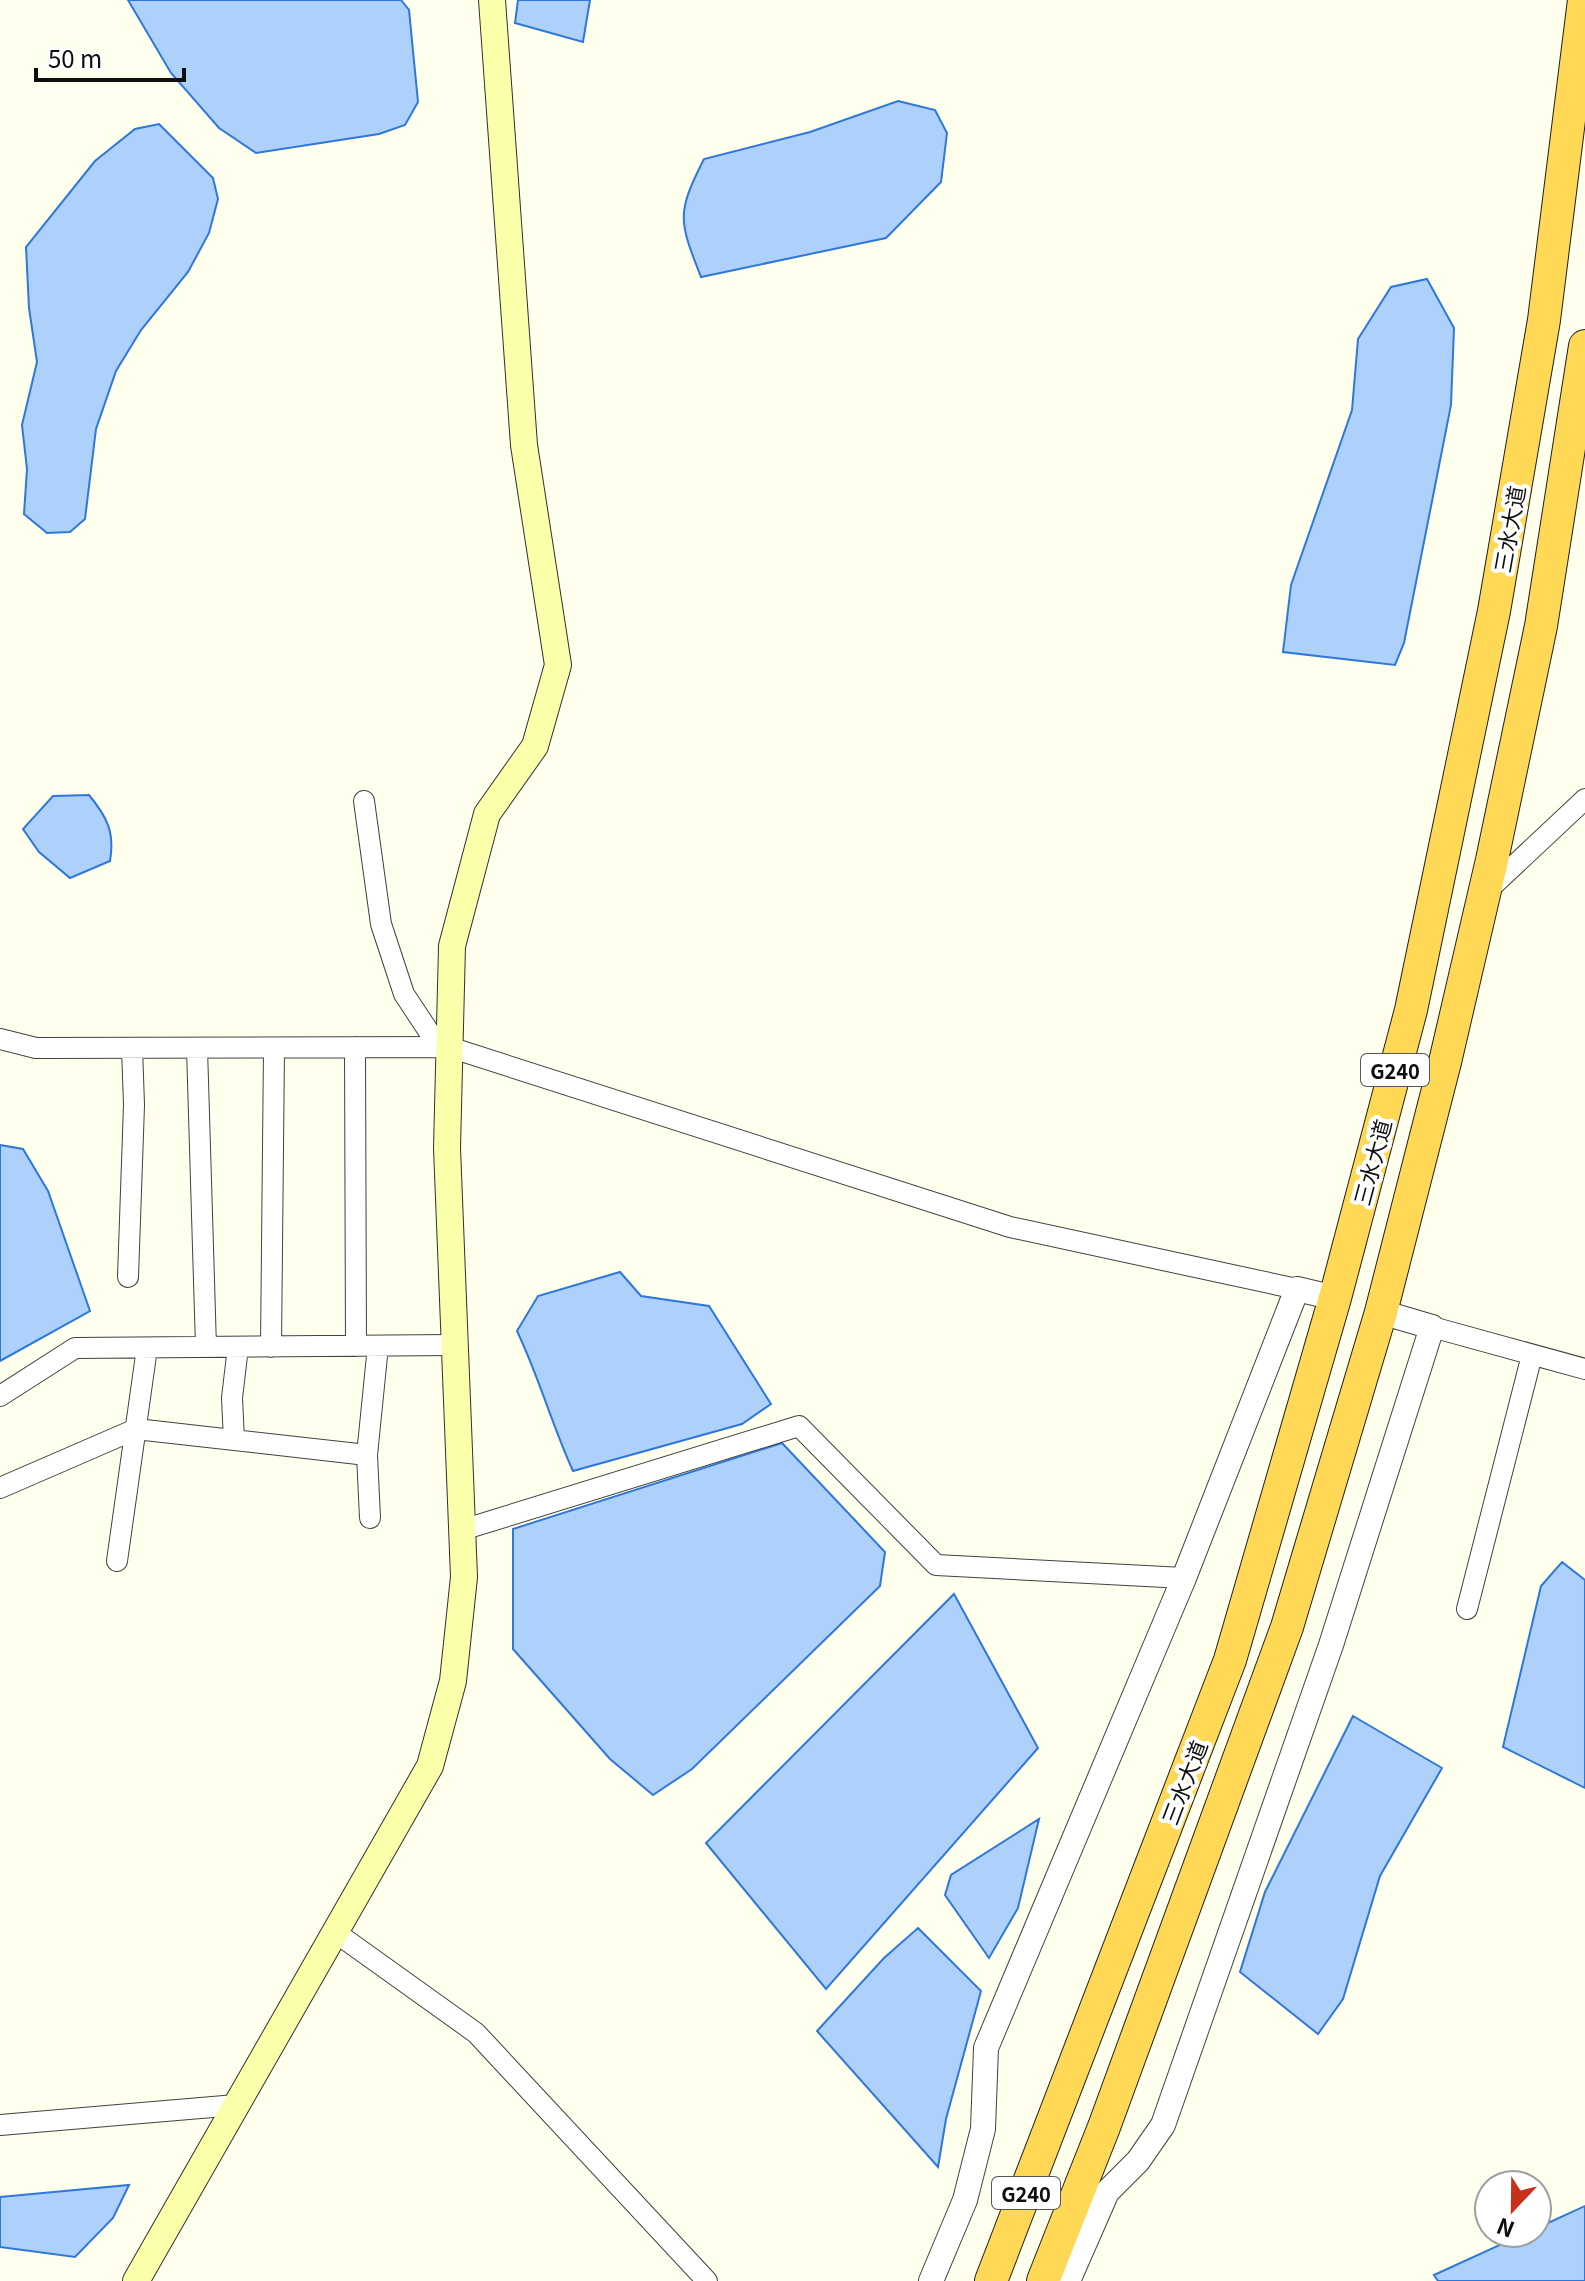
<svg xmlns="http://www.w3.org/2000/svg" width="1585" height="2281" font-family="Georgia,'Noto Sans SC',serif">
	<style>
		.water { fill: #aed1fb; stroke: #2f77d8; stroke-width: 2 }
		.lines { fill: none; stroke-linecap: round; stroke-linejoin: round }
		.minor-casing { stroke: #414141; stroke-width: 22 }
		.tertiary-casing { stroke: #414141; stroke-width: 26 }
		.secondary-casing { stroke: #303030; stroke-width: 28 }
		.trunk-casing { stroke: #1f1f1f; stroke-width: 34 }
		.minor { stroke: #fff; stroke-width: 20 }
		.tertiary { stroke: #fff; stroke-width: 24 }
		.secondary { stroke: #faffa9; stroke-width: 26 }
		.trunk { stroke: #ffd855; stroke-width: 32 }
		.labels { text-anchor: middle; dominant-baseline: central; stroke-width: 8; stroke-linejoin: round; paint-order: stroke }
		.shield { fill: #fff; stroke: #565656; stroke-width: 2 }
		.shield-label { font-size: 20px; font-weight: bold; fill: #0e0e0e }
		.street-label { font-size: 22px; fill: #0e0e0e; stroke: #fff }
	</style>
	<rect width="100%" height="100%" fill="#ffe"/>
	<path class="water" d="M128,0H401L409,10L418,102L405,125L379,134L256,153L219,128L171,73Z
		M518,0H590L583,42L515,23Z
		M898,101L935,110L947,133L941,182L886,238L701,277C679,221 676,214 704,159L810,132Z
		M159,124L213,178L218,199L209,233L188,272L141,330L116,371L96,429L85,519L70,532L47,533L24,514L27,469L22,425L37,362L29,308L26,247L95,161L135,129Z
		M1427,279L1454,328L1451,405L1404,643L1395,665L1283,652L1291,585L1352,410L1358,339L1391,287Z
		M89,795C107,817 115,832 110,861L70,878L39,852L23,829L53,796Z
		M0,1145L23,1149L48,1191L90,1311L0,1361Z
		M620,1272L641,1296L709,1306L771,1404L742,1424L573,1471C552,1425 539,1377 517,1331L538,1296Z
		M782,1443L885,1552L880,1586L692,1769L653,1795L610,1759L513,1649V1529Z
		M1562,1562L1585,1580V1788L1503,1747L1541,1586Z
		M954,1594L1038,1748L826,1989L706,1843Z
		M1353,1716L1442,1768L1380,1876L1343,1999L1318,2034L1240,1972L1265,1892Z
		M1039,1819L1018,1908L989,1958L945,1895L951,1875Z
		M918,1928L981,1991L946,2119L938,2167L817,2031L884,1958Z
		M129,2185L113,2218L75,2257L0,2247V2197Z
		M1585,2206V2281H1438L1434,2275L1526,2233H1537V2228Z"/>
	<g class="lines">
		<defs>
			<path id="minor" d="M364,801L381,924L404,994L439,1047
				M1488,890L1585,799
				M0,1039L36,1048L449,1047L1010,1227L1297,1289
				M355,1047L356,1346
				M197,1048L206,1347
				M128,1277L134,1105L132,1048
				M1432,1327L1585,1369
				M271,1347L274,1048
				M0,1396L75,1348L455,1345
				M234,1440L232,1398L238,1347
				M0,1488L136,1429L367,1455
				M370,1518L367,1455L378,1346
				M462,1530L799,1426L936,1565L1184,1578
				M117,1561L147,1348
				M1467,1609L1532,1355
				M335,1932L476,2033L707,2281
				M0,2125L236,2105"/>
			<path id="tertiary" d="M931,2281L965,2200L983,2129L986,2048L1184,1578L1297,1289L1335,1298
				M1068,2281L1107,2192L1138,2161L1163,2125L1331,1645L1432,1327L1381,1312"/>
			<path id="secondary" d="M136,2281L430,1766L453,1681L464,1577L447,1148L452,946L487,814L535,746L558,665L524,445L492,0"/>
			<path id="trunk" d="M991,2281L1230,1660L1335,1298L1411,1010L1494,611L1544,320L1584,0
				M1043,2281L1104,2127L1287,1627L1381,1312L1445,1062L1492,860L1541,626L1585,346"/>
		</defs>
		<use href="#minor" class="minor-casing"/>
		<use href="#tertiary" class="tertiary-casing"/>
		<use href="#secondary" class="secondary-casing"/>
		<use href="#trunk" class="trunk-casing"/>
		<use href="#minor" class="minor"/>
		<use href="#tertiary" class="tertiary"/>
		<use href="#secondary" class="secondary"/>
		<use href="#trunk" class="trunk"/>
	</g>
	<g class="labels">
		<g class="shield">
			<rect x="1361" y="1054" width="68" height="32" rx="6"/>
			<rect x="992" y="2177" width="68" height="32" rx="6"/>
		</g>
		<g class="shield-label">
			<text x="1395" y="1070">G240</text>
			<text x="1026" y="2193">G240</text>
		</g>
		<g class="street-label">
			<text transform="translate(1508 529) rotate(-80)">三水大道</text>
			<text transform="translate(1371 1162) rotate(-75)">三水大道</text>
			<text transform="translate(1183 1782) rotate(-69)">三水大道</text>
		</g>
	</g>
	<g transform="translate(1513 2209) rotate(202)"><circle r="38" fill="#ffffff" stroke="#9f9f9f" stroke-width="2"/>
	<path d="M0-6L14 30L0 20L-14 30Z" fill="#c9301a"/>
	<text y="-12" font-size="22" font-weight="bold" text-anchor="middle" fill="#0e0e0e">N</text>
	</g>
	<path d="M36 68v12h148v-12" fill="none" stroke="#0e0e0e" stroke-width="4"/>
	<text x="48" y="68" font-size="24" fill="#0e0e0e" stroke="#ffffff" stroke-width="6" paint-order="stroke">50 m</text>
</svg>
